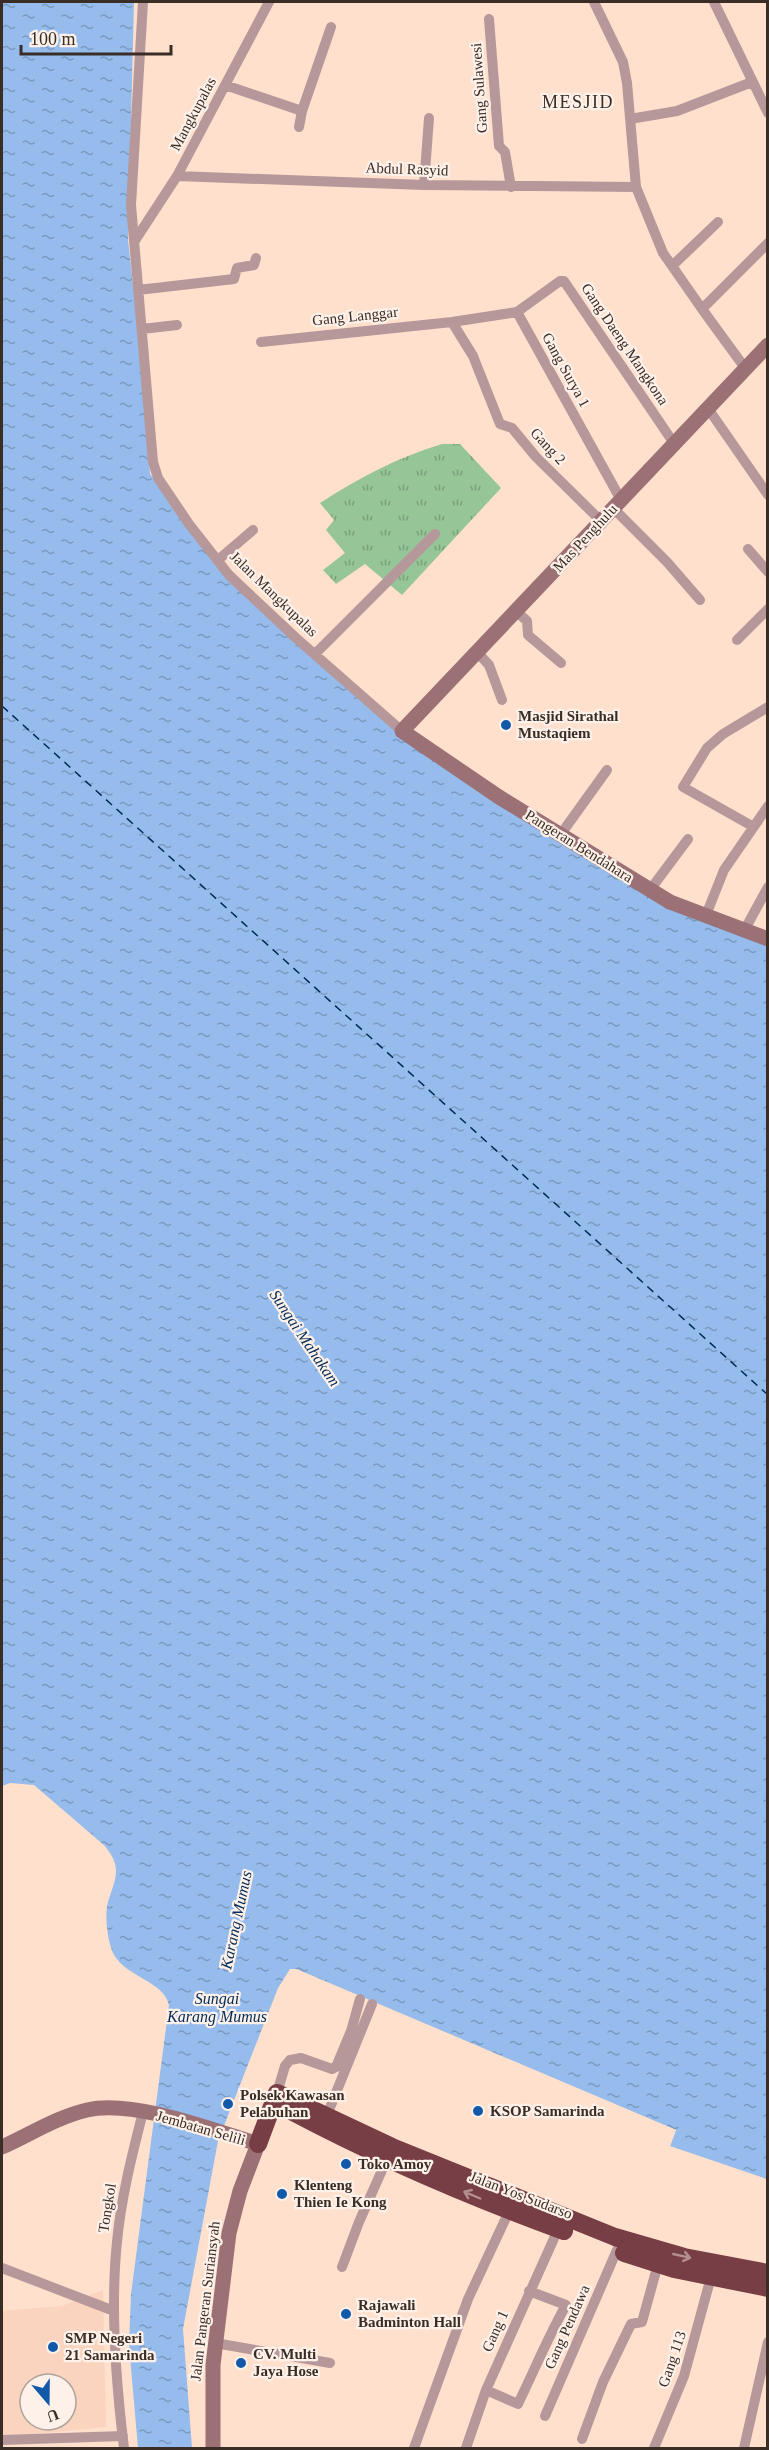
<svg xmlns="http://www.w3.org/2000/svg" width="769" height="2450" font-family="Georgia,serif">
	<style>
		.built { fill: #fad4be; fill-rule: evenodd }
		.grass { fill: url(#grass-tufts) }
		.water { fill: url(#water-ripples) }
		.pier { fill: #ffe0cd }
		.lines { fill: none; stroke-linecap: round; stroke-linejoin: round }
		.ferry { stroke: #012a55; stroke-width: 1.5; stroke-dasharray: 8 6; stroke-linecap: butt }
		.street { stroke: #b6989a; stroke-width: 10 }
		.secondary { stroke: #9c7175; stroke-width: 15 }
		.highway { stroke: #783e45; stroke-width: 18 }
		.oneway { stroke: #b48f8f }
		.poi-dot { fill: #125aa9; stroke: #fef1ea; stroke-width: 2 }
		.labels { text-anchor: middle; dominant-baseline: central; stroke-width: 4.5; stroke-linejoin: round; paint-order: stroke }
		.street-label { font-size: 15px; fill: #392d26; stroke: #fef1ea }
		.poi-label { font-size: 15px; font-weight: bold; fill: #392d26; stroke: #fef1ea; text-anchor: start }
		.water-label { font-size: 16px; font-style: italic; fill: #012a55; stroke: #fef1ea }
		.quarter-label { font-size: 18px; letter-spacing: 1.5px; fill: #392d26; stroke: #fef1ea }
	</style>
	<defs>
		<pattern id="grass-tufts" width="24" height="20" patternUnits="userSpaceOnUse" patternTransform="scale(1.5)"><rect width="24" height="20" fill="#96c598"/><path d="M3 7l-1-3M5 7V3M7 7l1-3M15 17l-1-3M17 17v-4M19 17l1-3" fill="none" stroke="#7ba07c"/></pattern>
		<pattern id="water-ripples" width="26" height="14" patternUnits="userSpaceOnUse" patternTransform="scale(1.5)"><rect width="26" height="14" fill="#95bcec"/><path d="M2 4q2-2 4 0t4 0M15 11q2-2 4 0t4 0" fill="none" stroke="#7b99bf"/></pattern>
	</defs>
	<rect width="100%" height="100%" fill="#ffe0cd"/>
	<path class="built" d="M103,2290L106,2427L2,2437V2311L62,2306ZM30,2384H66V2420H30Z"/>
	<path class="grass" d="M442,444H460L501,488L402,595L365,564L336,584L323,570L345,553L326,530L334,520L320,503C359,478 398,457 442,444Z"/>
	<path class="water" d="M2,2H134L128,240L139,337L150,474L220,567L364,703L586,852L767,942V2179L670,2146L676,2130L296,1969H290L278,1988L218,2141L183,2329L192,2448H138L129,2345L131,2294L169,2005C163,1980 126,1978 113,1953C108,1942 105,1919 107,1907C109,1895 116,1883 116,1871C116,1861 111,1854 105,1846L34,1785L10,1783L2,1786Z"/>
	<path class="pier" d="M296,1969L676,2130L670,2146L667,2145L672,2132L295,1972Z"/>
	<g class="lines">
		<path class="ferry" d="M2,706L768,1395"/>
		<path class="street" d="M143,2L131,205L153,462L158,478L189,524L229,575L296,638L402,731
			M594,2L623,62L627,83L636,187L663,253L702,309
			M714,2L768,113
			M489,19L499,146L505,152L511,187
			M225,85L302,111L299,127
			M302,111L331,27
			M630,119L677,111L752,82
			M177,176L424,185L636,187
			M424,185L429,118
			M134,242L177,176L269,2
			M672,266L718,222
			M138,290L234,279L237,268L254,265L256,258
			M517,312L560,281H564L673,442
			M452,322L473,356L500,424L512,428L536,457L601,521
			M142,329L177,325
			M261,342L452,322L517,312L621,500
			M745,368L702,309L768,243
			M707,407L768,495
			M613,508L667,562L700,600
			M748,549L768,572
			M218,560L253,530
			M516,611L527,621L528,635L561,663
			M737,640L768,609
			M477,652L489,665L502,700
			M315,654L435,534
			M752,826L683,787L707,748L723,734L768,707
			M561,834L607,770
			M650,890L688,839
			M706,915L724,870L768,806
			M744,931L768,887
			M277,2093L285,2066L290,2060L301,2058L332,2069L336,2067L351,2031L360,1999
			M327,2115L372,2004
			M342,2267L359,2222L387,2159
			M2,2268L114,2311
			M215,2343L330,2363
			M486,2390L518,2404C534,2371 548,2337 566,2305L529,2291
			M545,2416L617,2250
			M582,2439L603,2382L631,2324L642,2322L658,2264
			M2,2440L123,2436
			M124,2448C116,2383 110,2308 117,2242C121,2198 132,2155 143,2112
			M414,2448L468,2299L511,2207
			M466,2448L486,2390L560,2225
			M654,2448L684,2376L711,2277
			M744,2448L768,2342"/>
		<path class="secondary" d="M768,345L402,731L499,797L670,902L768,939
			M2,2147C29,2135 57,2117 87,2110C132,2099 213,2130 258,2144L240,2191L229,2233L213,2365V2448"/>
		<path class="highway" d="M293,2112C380,2158 471,2197 564,2231
			M258,2144L277,2093L392,2147L615,2237L684,2257L768,2273
			M624,2253L674,2269L768,2288"/>
	</g>
	<defs><path id="oneway-shaft" d="M-6 0H5M1.5-3L5.5 0L1.5 3" fill="none" stroke-width="1.6" stroke-linecap="round" stroke-linejoin="round" transform="scale(1.5)"/></defs>
	<g class="oneway">
		<use href="#oneway-shaft" transform="translate(472 2195) rotate(-157)"/>
		<use href="#oneway-shaft" transform="translate(682 2256) rotate(13)"/>
	</g>
	<g class="poi-dot">
		<circle cx="506" cy="725" r="6"/>
		<circle cx="228" cy="2104" r="6"/>
		<circle cx="478" cy="2111" r="6"/>
		<circle cx="346" cy="2164" r="6"/>
		<circle cx="282" cy="2194" r="6"/>
		<circle cx="346" cy="2314" r="6"/>
		<circle cx="53" cy="2347" r="6"/>
		<circle cx="241" cy="2363" r="6"/>
	</g>
	<g class="labels">
		<g class="street-label">
			<text transform="translate(479 88) rotate(-94)">Gang Sulawesi</text>
			<text transform="translate(193 114) rotate(-62)">Mangkupalas</text>
			<text transform="translate(407 169) rotate(2)">Abdul Rasyid</text>
			<text transform="translate(355 316) rotate(-6)">Gang Langgar</text>
			<text transform="translate(625 344) rotate(56)">Gang Daeng Mangkona</text>
			<text transform="translate(566 370) rotate(61)">Gang Surya 1</text>
			<text transform="translate(548 446) rotate(47)">Gang 2</text>
			<text transform="translate(585 538) rotate(-47)">Mas Penghulu</text>
			<text transform="translate(274 594) rotate(44)">Jalan Mangkupalas</text>
			<text transform="translate(579 846) rotate(32)">Pangeran Bendahara</text>
			<text transform="translate(201 2128) rotate(16)">Jembatan Selili</text>
			<text transform="translate(521 2195) rotate(21)">Jalan Yos Sudarso</text>
			<text transform="translate(107 2208) rotate(-81)">Tongkol</text>
			<text transform="translate(205 2301) rotate(-83)">Jalan Pangeran Suriansyah</text>
			<text transform="translate(567 2327) rotate(-66)">Gang Pendawa</text>
			<text transform="translate(495 2331) rotate(-66)">Gang 1</text>
			<text transform="translate(672 2359) rotate(-71)">Gang 113</text>
		</g>
		<g class="poi-label">
			<text x="518" y="716">Masjid Sirathal<tspan x="518" dy="17">Mustaqiem</tspan></text>
			<text x="240" y="2095">Polsek Kawasan<tspan x="240" dy="17">Pelabuhan</tspan></text>
			<text x="490" y="2111">KSOP Samarinda</text>
			<text x="358" y="2164">Toko Amoy</text>
			<text x="294" y="2185">Klenteng<tspan x="294" dy="17">Thien Ie Kong</tspan></text>
			<text x="358" y="2305">Rajawali<tspan x="358" dy="17">Badminton Hall</tspan></text>
			<text x="65" y="2338">SMP Negeri<tspan x="65" dy="17">21 Samarinda</tspan></text>
			<text x="253" y="2354">CV. Multi<tspan x="253" dy="17">Jaya Hose</tspan></text>
		</g>
		<g class="water-label">
			<text transform="translate(305 1338) rotate(56)">Sungai Mahakam</text>
			<text transform="translate(236 1920) rotate(-78)">Karang Mumus</text>
			<text x="217" y="1998">Sungai<tspan x="217" dy="18">Karang Mumus</tspan></text>
		</g>
		<g class="quarter-label">
			<text x="578" y="102">MESJID</text>
		</g>
	</g>
	<rect width="769" height="2450" fill="none" stroke="#392d26" stroke-width="6"/>
	<g transform="translate(48 2402) rotate(160)"><circle r="28" fill="#fef1ea" stroke="#afa39c" stroke-width="1.5"/>
	<path d="M0-4.5L10 22L0 15L-10 22Z" fill="#125aa9"/>
	<text y="-9" font-size="16" font-weight="bold" text-anchor="middle" fill="#392d26">U</text>
	</g>
	<path d="M21 45v9h150v-9" fill="none" stroke="#392d26" stroke-width="3"/>
	<text x="30" y="45" font-size="18" fill="#392d26" stroke="#fef1ea" stroke-width="4.5" paint-order="stroke">100 m</text>
</svg>
